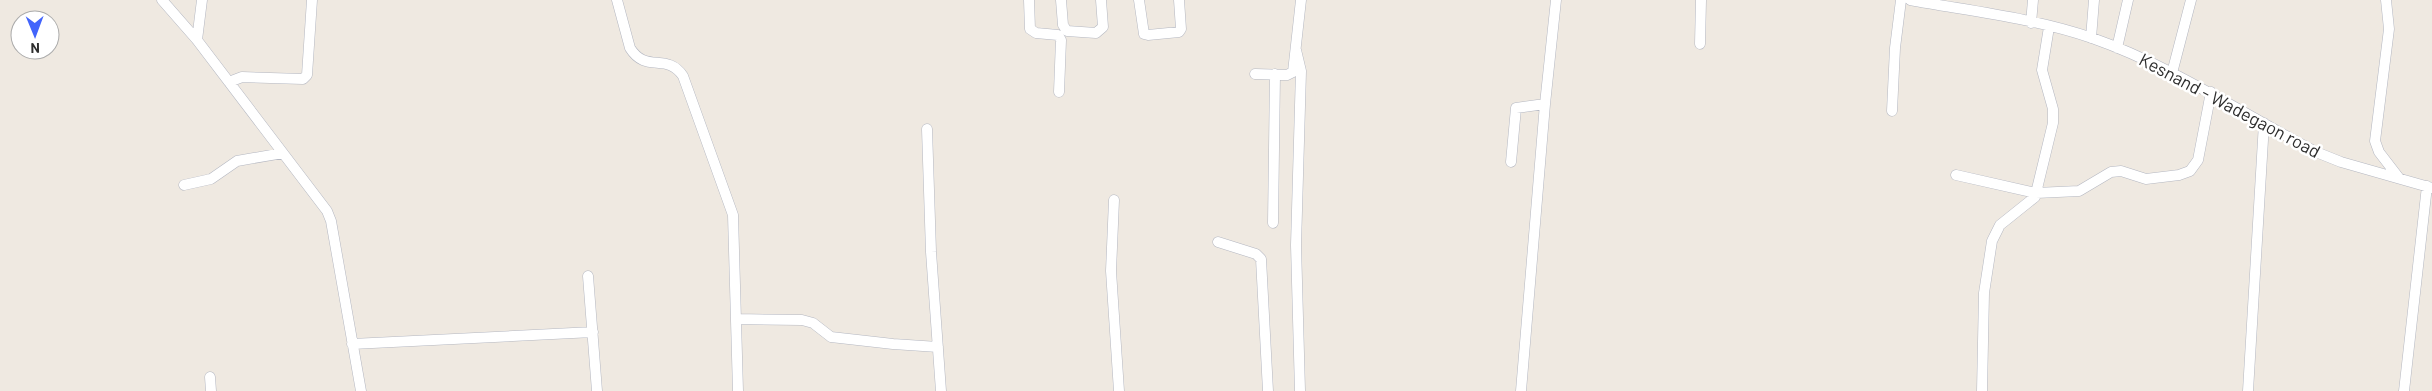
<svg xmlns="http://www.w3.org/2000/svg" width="2432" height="391" font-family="Barlow,sans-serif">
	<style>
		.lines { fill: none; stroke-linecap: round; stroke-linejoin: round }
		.minor-casing { stroke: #b4b7c1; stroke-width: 11 }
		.minor { stroke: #fff; stroke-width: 10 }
		.labels { text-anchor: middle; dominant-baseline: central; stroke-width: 5; stroke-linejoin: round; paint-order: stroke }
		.street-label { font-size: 18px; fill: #2e2e2e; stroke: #fff }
	</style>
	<rect width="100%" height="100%" fill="#efe9e1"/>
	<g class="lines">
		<defs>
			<path id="minor" d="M162,0L197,40L327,211L331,221L361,391
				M617,0L630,48C646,74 667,52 683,76L733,215L738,391
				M1029,0L1030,29L1036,33L1058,35L1061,40L1059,92
				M1061,0L1063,25L1067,31L1096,33L1103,27L1101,0
				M1139,0L1144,34L1148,35L1179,32L1181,29L1179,0
				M1910,0C1970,11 2034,18 2092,38C2172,66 2241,113 2316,152L2341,162L2432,188
				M2386,0L2389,29L2375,141L2379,152L2399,178
				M2031,23L2033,0
				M2091,38L2094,0
				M197,40L202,0
				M1700,44L1701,0
				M2117,48L2128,0
				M1296,50L1301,71L1296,245L1300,391
				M2172,73L2191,0
				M1255,74L1287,75L1293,72L1301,0
				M229,82L242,77L303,79L307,75L312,0
				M1892,111L1895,48L1901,0
				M927,129L931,252L941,391
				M1511,162L1516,108L1545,104
				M1956,175L2036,193L2079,191L2111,172L2121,171L2146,179L2179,175L2190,171L2198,160L2211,92
				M184,185L211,179L237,161L283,153
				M1114,200L1111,271L1119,391
				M1273,223L1275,74
				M1218,242L1256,254L1261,259L1268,391
				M588,276L597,391
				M736,319L802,320L813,323L831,337L893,344L938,347
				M352,344L593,332
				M210,377L211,391
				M1521,391L1545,104L1556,0
				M1982,391L1984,293L1992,241L2000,225L2035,197L2053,123V109L2042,70L2049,27
				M2248,391L2264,123
				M2404,391L2427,186"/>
		</defs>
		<use href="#minor" class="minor-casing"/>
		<use href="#minor" class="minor"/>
	</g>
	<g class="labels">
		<g class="street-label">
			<text transform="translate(2230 105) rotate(28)">Kesnand - Wadegaon road</text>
		</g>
	</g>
	<g transform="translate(35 35) rotate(179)"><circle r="24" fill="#ffffff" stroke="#ababab"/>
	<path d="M0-4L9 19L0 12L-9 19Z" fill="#4264fb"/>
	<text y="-8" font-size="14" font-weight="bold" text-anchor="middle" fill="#2e2e2e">N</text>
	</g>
</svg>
